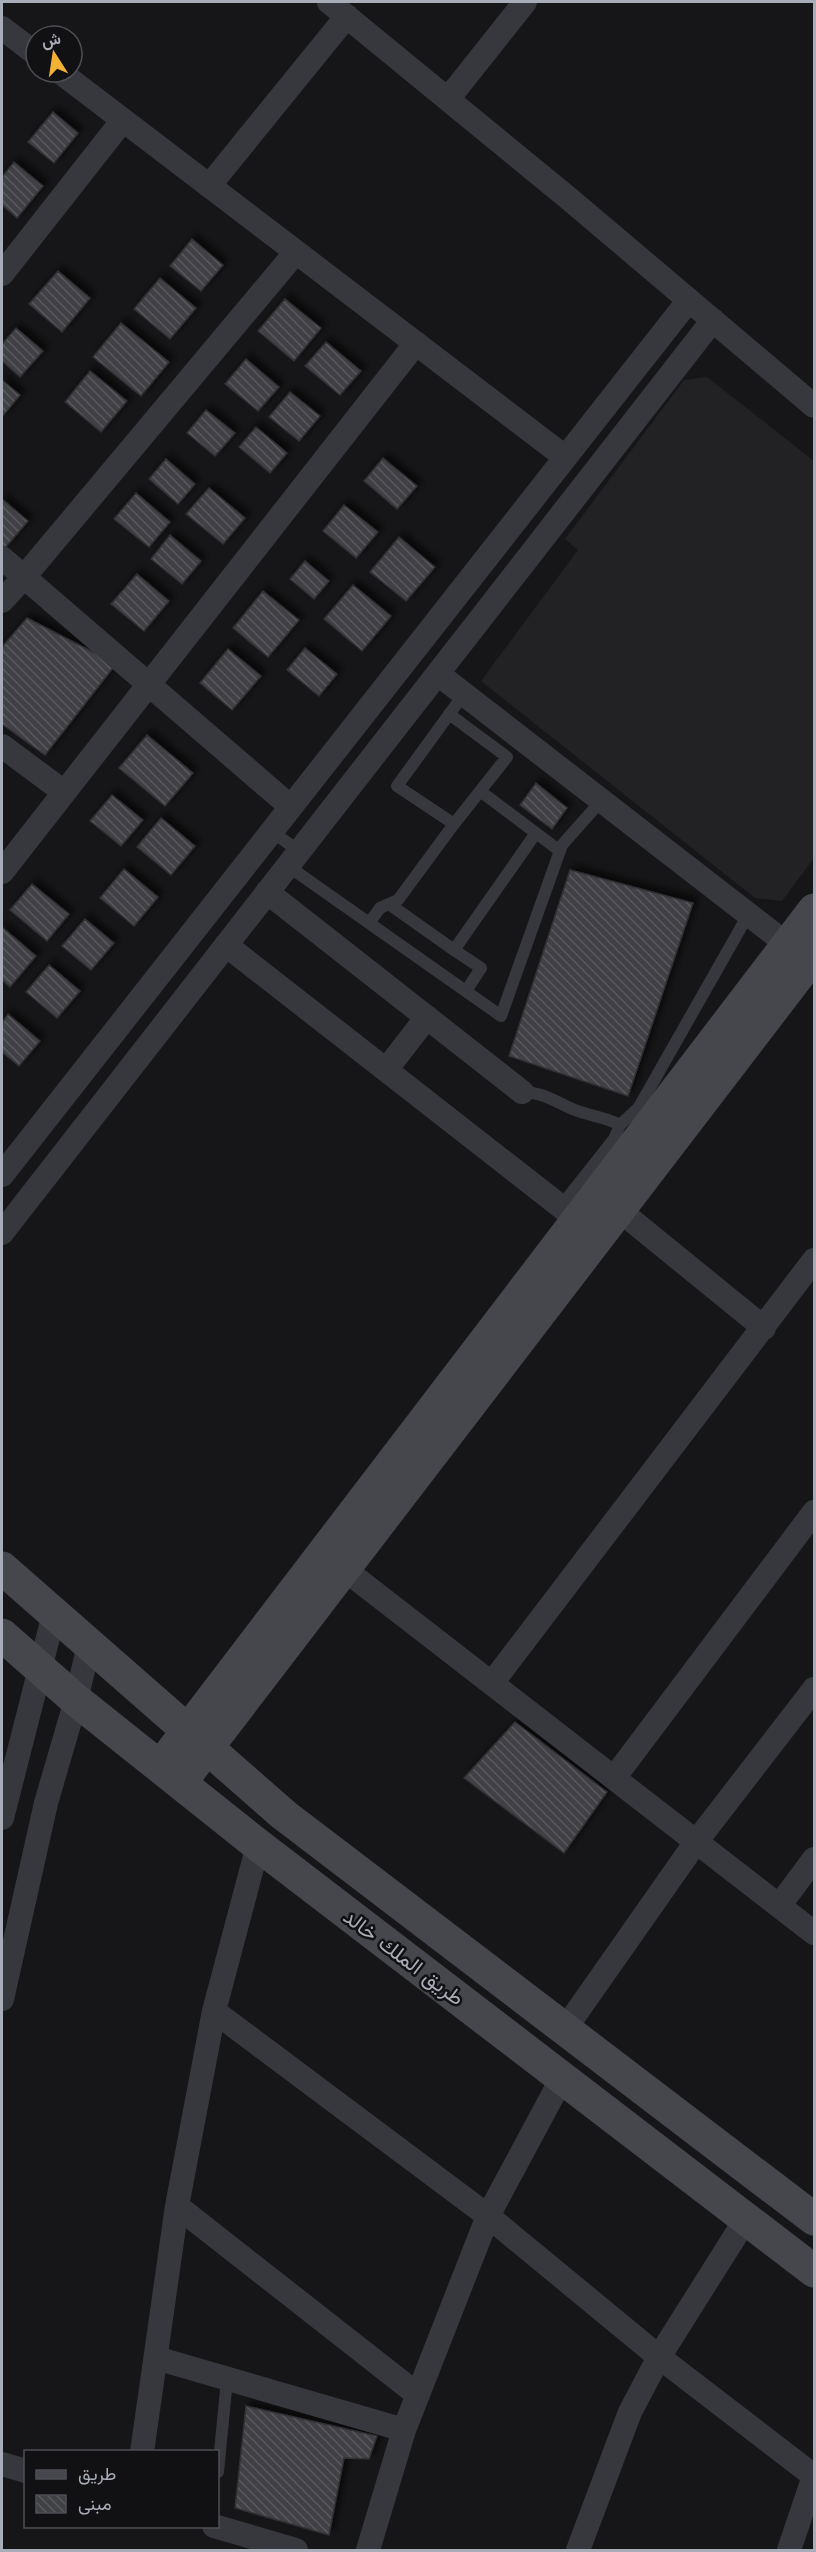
<svg xmlns="http://www.w3.org/2000/svg" width="816" height="2552" font-family="'Work Sans',Vazirmatn,sans-serif">
	<style>
		.built { fill: #222225 }
		.building { fill: url(#building-back-hatch); stroke: #303034; stroke-width: 1.5; filter: url(#shadow) }
		.lines { fill: none; stroke-linecap: round; stroke-linejoin: round }
		.lane { stroke: #37383d; stroke-width: 12 }
		.street { stroke: #37383d; stroke-width: 24 }
		.secondary { stroke: #45474d; stroke-width: 33 }
		.labels { text-anchor: middle; dominant-baseline: central; stroke-width: 5; stroke-linejoin: round; paint-order: stroke }
		.street-label { font-size: 21px; fill: #a8adb8; stroke: #111113 }
	</style>
	<defs>
		<pattern id="building-back-hatch" width="6" height="6" patternUnits="userSpaceOnUse" patternTransform="scale(1.5)"><rect width="6" height="6" fill="#404145"/><path d="M-1 5l2 2M0 0l6 6M5-1l2 2" fill="none" stroke="#595a5e"/></pattern>
		<filter id="shadow"><feDropShadow dx="5" dy="-5" stdDeviation="3" flood-color="#0009"/></filter>
	</defs>
	<rect width="100%" height="100%" fill="#161618"/>
	<path class="built" d="M707,377L814,461V858L782,901L755,898L481,681L578,550L565,539L684,380Z"/>
	<path class="building" d="M53,112L78,133L54,163L28,142Z
		M14,162L43,186L17,218L2,205V177Z
		M192,239L223,265L201,291L170,266Z
		M58,271L90,298L62,332L29,304Z
		M160,278L196,308L170,339L134,309Z
		M285,299L321,328L294,361L258,331Z
		M121,323L169,362L141,396L93,357Z
		M16,328L43,351L20,377L2,361V344Z
		M326,342L361,371L340,395L305,366Z
		M246,359L279,387L258,411L225,384Z
		M90,371L127,401L101,432L65,402Z
		M2,380L20,395L2,417Z
		M290,392L320,416L299,441L269,417Z
		M206,410L235,433L215,456L187,433Z
		M256,427L287,453L270,473L239,447Z
		M383,458L417,486L397,509L364,481Z
		M166,459L195,484L178,504L149,479Z
		M209,488L245,518L223,544L186,514Z
		M136,493L170,522L149,547L114,519Z
		M2,499L28,521L5,548L2,546Z
		M344,505L378,532L356,558L323,531Z
		M170,535L201,561L182,584L151,559Z
		M399,537L435,567L406,601L370,572Z
		M305,561L329,581L314,599L290,579Z
		M137,574L169,601L144,631L111,604Z
		M353,585L391,616L362,651L324,619Z
		M263,591L299,620L268,657L233,628Z
		M27,618L116,664L45,755L2,724V647Z
		M305,648L337,674L319,696L287,670Z
		M228,649L261,676L232,710L200,683Z
		M147,735L193,773L165,806L119,768Z
		M536,783L567,808L552,829L520,805Z
		M112,795L143,820L121,846L90,821Z
		M161,818L195,846L171,875L137,847Z
		M124,869L158,897L134,926L100,898Z
		M570,870L693,903L628,1096L509,1056Z
		M32,884L69,914L47,941L10,910Z
		M85,919L114,943L91,970L62,946Z
		M2,927L36,956L10,987L2,980Z
		M49,965L80,991L57,1018L26,992Z
		M8,1014L40,1041L19,1066L2,1052V1023Z
		M515,1722L607,1792L564,1853L464,1778Z
		M246,2406L377,2436L369,2459L344,2458L329,2535L235,2508Z"/>
	<g class="lines">
		<path class="lane" d="M449,714L507,757L454,824
			M480,791L560,851
			M271,831L299,851
			M288,866L501,1016L562,845L601,801
			M389,904L454,950L536,833
			M369,923L380,908L398,900L454,824L397,786L464,694
			M454,950L481,968L466,991
			M522,1092C543,1092 556,1102 575,1110C590,1116 606,1117 620,1125L639,1107L748,915
			M561,1206L614,1139L620,1125
			M218,2472L227,2379"/>
		<path class="street" d="M329,2L567,197L814,406
			M2,28L36,54
			M60,72L565,457
			M448,99L525,2
			M209,186L347,16
			M2,274L123,120
			M2,558L291,807
			M2,601L24,577L296,252
			M438,674L788,945
			M2,746L64,792
			M2,872L416,343
			M267,892L522,1092
			M226,945L578,1220
			M386,1070L427,1017
			M2,1175L689,300
			M619,1210L764,1328
			M2,1233L713,320
			M344,1569L814,1933
			M492,1683L814,1260
			M614,1778L814,1512
			M2,1818L54,1614
			M779,1906L814,1859
			M2,1999L46,1803L76,1700L89,1645
			M214,2011L488,2216L659,2357L814,2476
			M565,2029L696,1842L814,1689
			M177,2206L418,2395
			M156,2358L404,2430
			M142,2452L177,2206L214,2011L258,1845
			M2,2464L26,2471
			M214,2526L296,2550
			M368,2550L404,2430L488,2216L562,2078
			M578,2550L630,2412L659,2357L746,2219
			M789,2550L814,2476"/>
		<path class="secondary" d="M2,1568L284,1815L814,2219
			M2,1635L76,1700L258,1845L814,2271
			M160,1767L814,910
			M180,1783L814,955"/>
	</g>
	<g class="labels">
		<g class="street-label">
			<text transform="translate(404 1957) rotate(37)">طريق الملك خالد</text>
		</g>
	</g>
	<rect width="816" height="2552" fill="none" stroke="#a8adb8" stroke-width="6"/>
	<rect x="24" y="2450" width="195" height="78" fill="#111113" stroke="#4d4f55" stroke-width="1.5"/>
	<rect x="36" y="2470" width="30" height="9" fill="#45474d" stroke="#4d4f55" stroke-width="1.5"/>
	<text x="78" y="2480" font-size="18" fill="#a8adb8">طريق</text>
	<rect x="36" y="2495" width="30" height="18" fill="url(#building-back-hatch)" stroke="#4d4f55" stroke-width="1.5"/>
	<text x="78" y="2510" font-size="18" fill="#a8adb8">مبنى</text>
	<g transform="translate(54 54) rotate(348)"><circle r="28" fill="#111113" stroke="#4d4f55" stroke-width="1.5"/>
	<path d="M0-4.5L10 22L0 15L-10 22Z" fill="#f2b134"/>
	<text y="-9" font-size="16" font-weight="bold" text-anchor="middle" fill="#a8adb8">ش</text>
	</g>
</svg>
